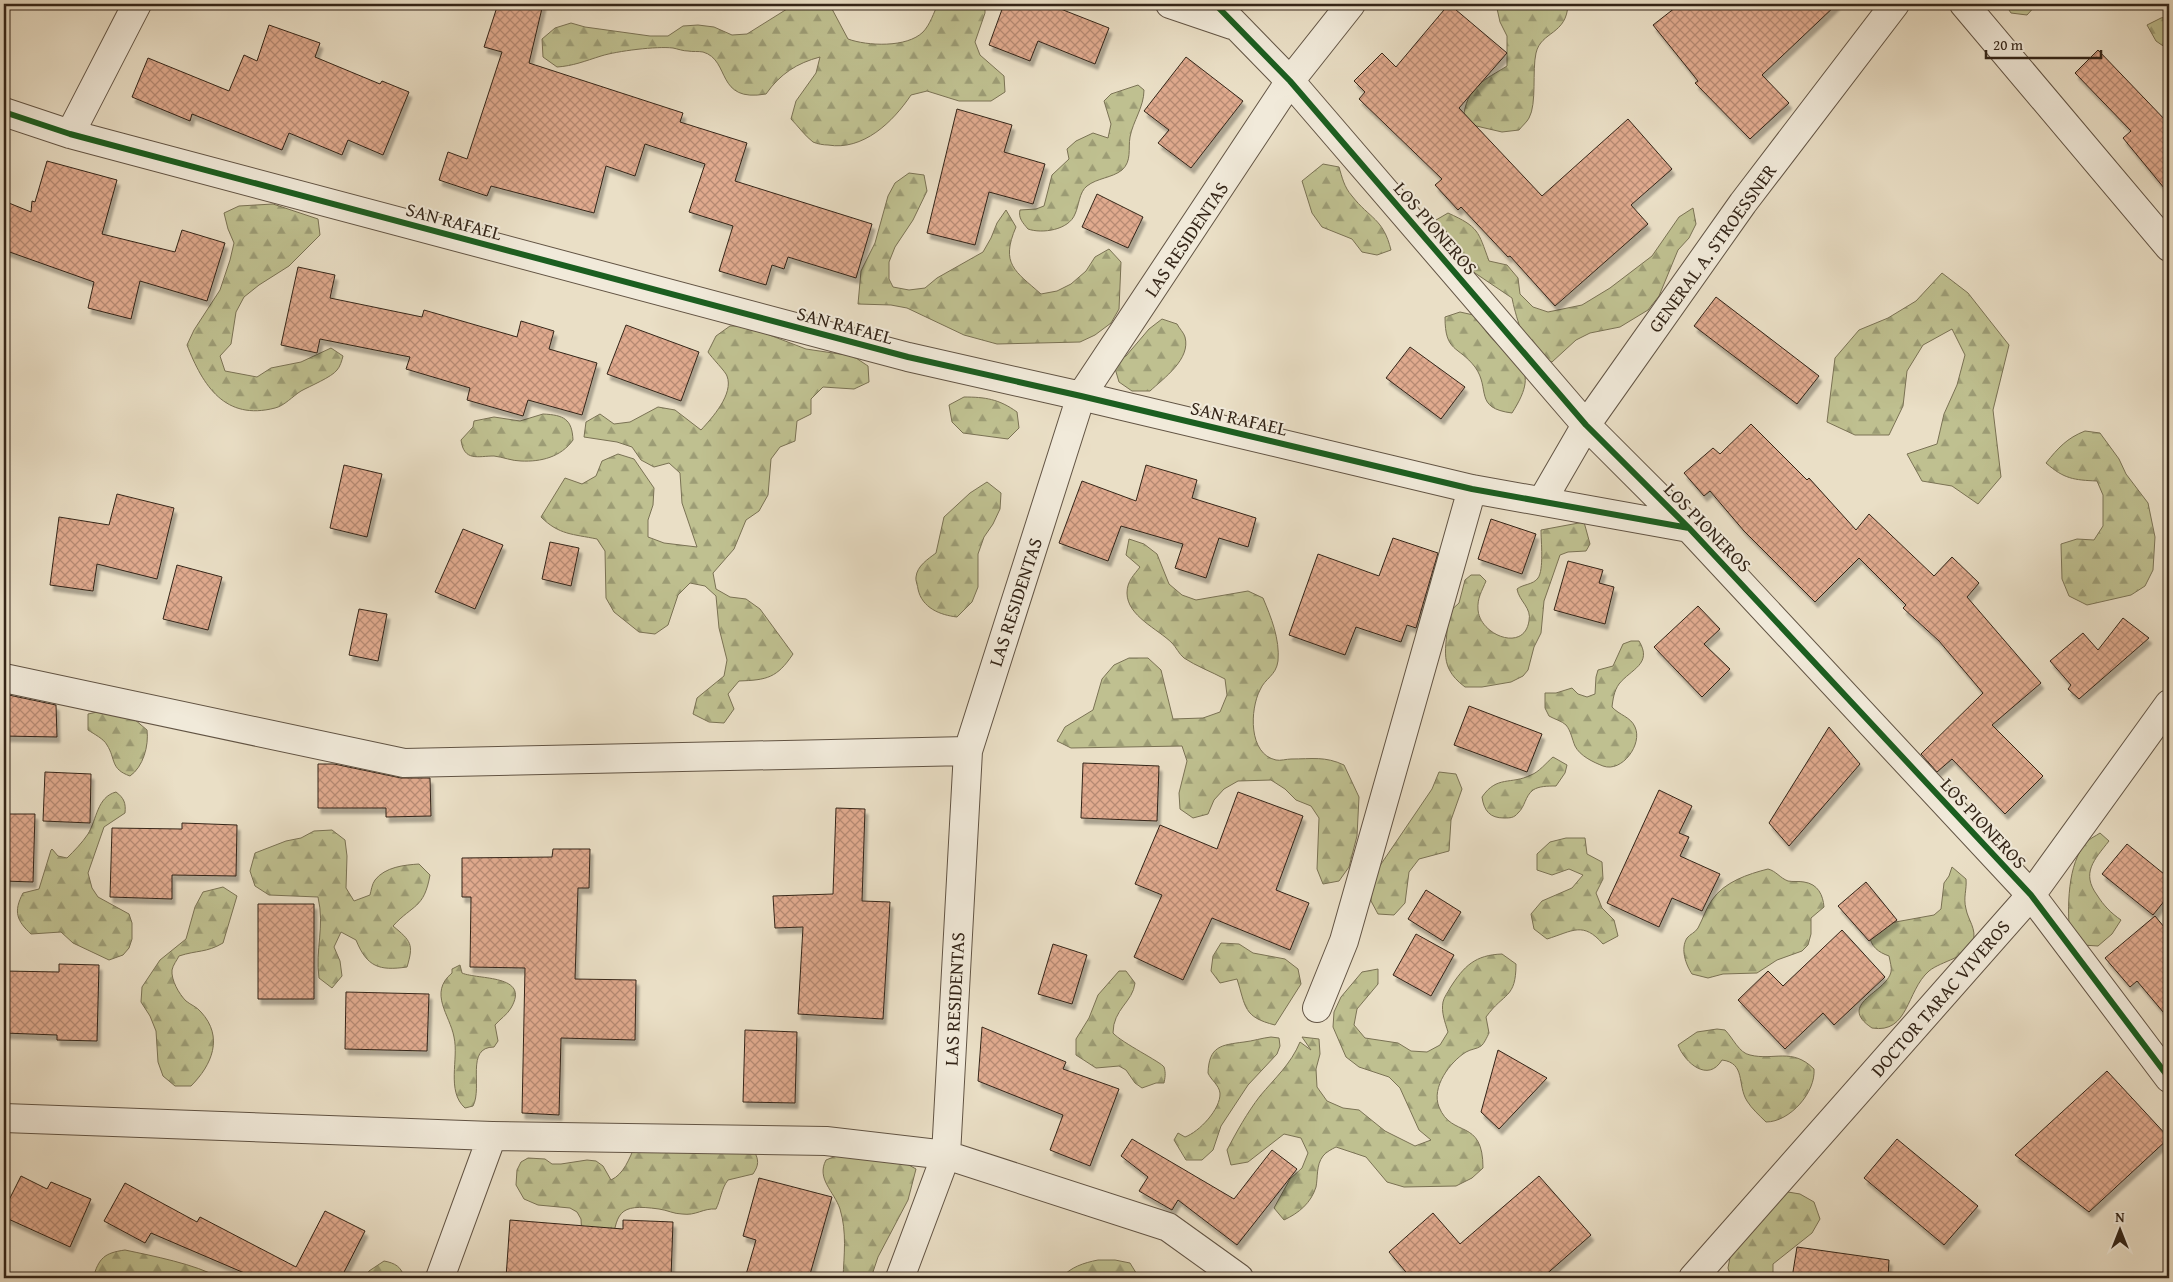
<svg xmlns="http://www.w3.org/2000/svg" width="2173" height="1282" font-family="'Gentium Book Plus',serif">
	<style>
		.forest { fill: url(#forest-firs); stroke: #7a7254 }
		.building { fill: url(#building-cross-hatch); stroke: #342518; filter: url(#shadow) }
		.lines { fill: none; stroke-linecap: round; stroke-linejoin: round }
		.street-casing { stroke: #625444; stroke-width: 30 }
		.street { stroke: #f1eada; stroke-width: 28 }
		.cycleway-casing { stroke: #f1eada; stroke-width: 9 }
		.cycleway { stroke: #1b5e20; stroke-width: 6 }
		.labels { text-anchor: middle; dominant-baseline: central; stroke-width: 4; stroke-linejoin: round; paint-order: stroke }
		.street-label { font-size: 19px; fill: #342518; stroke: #f1eada }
	</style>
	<defs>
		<pattern id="forest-firs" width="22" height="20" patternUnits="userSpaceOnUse" patternTransform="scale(1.25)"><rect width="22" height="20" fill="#bfc090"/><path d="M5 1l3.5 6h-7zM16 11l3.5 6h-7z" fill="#9c9c75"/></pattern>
		<pattern id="building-cross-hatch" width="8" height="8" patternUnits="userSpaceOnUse" patternTransform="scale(1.25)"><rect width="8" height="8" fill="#e0aa8e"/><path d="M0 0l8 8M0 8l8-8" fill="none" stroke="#b68a73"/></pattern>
		<filter id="shadow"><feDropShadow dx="3" dy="5.5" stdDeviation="1" flood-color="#0004"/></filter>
	</defs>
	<rect width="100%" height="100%" fill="#eadfc6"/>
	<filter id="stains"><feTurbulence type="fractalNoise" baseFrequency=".004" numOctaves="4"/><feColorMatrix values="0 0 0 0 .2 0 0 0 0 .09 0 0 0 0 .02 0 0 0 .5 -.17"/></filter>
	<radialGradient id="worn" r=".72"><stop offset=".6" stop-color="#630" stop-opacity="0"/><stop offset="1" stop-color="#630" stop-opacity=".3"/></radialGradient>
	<path class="forest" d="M938,4H985V13L975,42L980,55L1004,76L1005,92L991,101H959L927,91L911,95C893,122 863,151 828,145C824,145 817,144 813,142C805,136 798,126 791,119L796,101L816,73L820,57C797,63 780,74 766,94C715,103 731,60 703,52C698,51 693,52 688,51C683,51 678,49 673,48C657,46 617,51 601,56C585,61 573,66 557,67L543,57L542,39L555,28L571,23L585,27L650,36H668L683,26L698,25L714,27L732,35L747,34L787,9L818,6L832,9L848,39C867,46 907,48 923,32C930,25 934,12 938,4Z
		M1496,4H1568C1567,35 1541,31 1536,53C1532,70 1537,104 1529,118C1527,122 1522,126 1519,130L1502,132L1472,125L1464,113C1469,85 1485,80 1507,66V36L1500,22Z
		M2005,4H2037L2027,15L2011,13Z
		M2169,16V50L2156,41L2147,25L2161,18Z
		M1138,85L1144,90C1144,107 1133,121 1130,137C1128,149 1132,161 1122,170C1112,178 1097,178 1087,186C1079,192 1079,206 1075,214C1069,230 1042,234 1028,229C1023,223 1018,218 1020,210L1036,209L1044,206L1052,175L1069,159L1067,149L1076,141L1093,133L1108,138L1111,124L1104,101L1111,94Z
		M1323,164L1339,167C1342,177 1344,187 1352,196C1370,219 1383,218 1391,250L1377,255L1362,252L1352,239L1322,227L1312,213L1302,181Z
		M909,173L924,175L927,191L913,220L895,247L889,262V279L893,287L909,290L925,288L937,278L983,252L991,238L997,223L1006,210L1016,227C1000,264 1015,271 1041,294L1057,291L1071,284L1086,271L1095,257L1109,249L1121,262L1119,309L1111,323L1095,335L1080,342L997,344L964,335L907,308L891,305L858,304L861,271L875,243L888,196L895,183Z
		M273,204L318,219L320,235L289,266L259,285L244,297L236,312L231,344L220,356L225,371L257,377L271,368L301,362L331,348L343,356C342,360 340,367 337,370C332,377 310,386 301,391C293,396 284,406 275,408C225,421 203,386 187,345L194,330L220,290L230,260L234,243L228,229L224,213L239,206Z
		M1693,208L1696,224L1689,238L1678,250L1659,296L1648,310L1620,327L1590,333L1576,340L1552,362C1547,360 1540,359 1537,356C1524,347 1515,313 1512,298L1472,271L1461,260L1446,231L1436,220L1448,213C1479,227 1478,231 1489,261L1507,265L1518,278L1520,294L1533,307L1548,312L1582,305L1610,288L1652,256L1679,217Z
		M1942,273L1968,293L2009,345L1993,410L2001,477L1978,504L1952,486L1922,481L1907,454L1937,444L1944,414L1957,385L1965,355L1952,329L1923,345L1907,371L1903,406L1889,435H1855L1827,422L1835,358L1859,330L1888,318L1916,301Z
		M1460,312L1478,316C1480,320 1482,326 1485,330C1509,363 1545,362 1512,413C1473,408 1491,389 1475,367C1458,345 1445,353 1445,317Z
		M1162,319L1177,324C1179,328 1184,333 1185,337C1191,359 1164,378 1150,391H1132L1119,382L1114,365L1110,361L1126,356L1149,329Z
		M730,326H746L806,349L853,356L868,366L869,382L854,389L823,387L811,399V414L797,421L795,441L780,447L771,459L768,495L759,511L746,520L734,549L713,573L716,589L730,597L746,599L760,609L793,654C777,678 767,680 739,681L728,694L734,709L724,723L709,722L693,714L697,698L724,676L727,660L719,628L716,596L705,586L690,583L678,595L668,625L655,634L639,632L614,612L606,598L605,551L597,539C573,534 559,535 541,517L565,478L582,484L596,476L602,461L618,454L634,459L654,488L653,505L648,520V537L664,543L697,547L682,503L680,473L669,463L654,467L641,460L632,447L617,442L584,437L586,422L600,414L614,424L630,422L658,407L675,410L701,430C712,418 734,394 727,376C726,372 711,357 708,352L716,336Z
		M964,397C985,397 999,399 1017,412L1019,428L1008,439L963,433L952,422L949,405Z
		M543,414C564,415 572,419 573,440C561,457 541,462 521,461C512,461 503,457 494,456C478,456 464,462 461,440L473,427L474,421L494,417L520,421Z
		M2085,431L2100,433L2119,459L2126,474L2148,503L2155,537L2153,570L2145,586L2131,595L2087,605L2069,596L2062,579L2061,544L2077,539L2094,540L2103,526V495L2097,481C2074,480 2064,479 2046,463C2058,448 2067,438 2085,431Z
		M987,482L1001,493L1000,509L993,524L984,537L978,554V587L972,602L957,617C940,615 922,608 918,589C918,586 915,580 916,577C917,566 928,559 936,553L944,517L970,493Z
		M1584,522L1590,544L1586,551L1568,552L1560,555L1544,601L1541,633L1534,647L1528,670L1523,676L1511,682L1482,687H1465C1434,664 1450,644 1447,614L1459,603L1465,580L1471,575H1480L1486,581C1482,591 1477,598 1478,610C1480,635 1524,653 1529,621C1532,608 1519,601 1517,589C1523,584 1533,585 1538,578C1544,570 1541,541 1541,530Z
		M1129,539L1144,544L1157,554L1169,584L1182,595L1196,600L1248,591L1263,598C1271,617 1280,639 1278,661C1276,676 1265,678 1260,690C1250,709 1248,754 1276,760C1280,761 1287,759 1291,759C1312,759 1325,756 1344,765L1359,797L1357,836L1349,867L1339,881L1323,884L1317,869L1319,818L1311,806L1296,800L1285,789L1271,780L1238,781L1224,789L1214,800L1208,814L1193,818L1180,809L1179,793L1187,761L1182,746L1071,748L1057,741L1065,727L1093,710L1102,679L1114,665L1129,658H1148L1161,670L1173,719L1203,718L1220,712L1227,695L1225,679C1212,672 1196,666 1184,658C1179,654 1176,647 1172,643C1158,629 1127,616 1127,593C1127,581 1134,575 1140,567L1126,555Z
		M1631,641H1639C1653,664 1631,669 1619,684C1614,691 1613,699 1612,707C1619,715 1631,717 1635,727C1643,744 1622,773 1603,766C1593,762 1580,756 1575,746C1572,739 1571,731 1566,725C1562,721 1554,719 1549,716L1545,708V693H1556L1572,688L1578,694L1587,697L1595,694L1596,677L1598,670L1613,666L1623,644Z
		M102,711L134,719L147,730C149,746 143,767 130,776C110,769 116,759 107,745C104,739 94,734 88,730V714Z
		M1553,757L1567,765L1565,773L1556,786C1548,786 1539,786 1533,790C1525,796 1525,807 1518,813C1514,818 1510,818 1504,818C1490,818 1484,811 1482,797C1497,775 1511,785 1531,775C1539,772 1546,763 1553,757Z
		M1439,772L1456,774L1462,789L1451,820L1449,851L1419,859L1409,872L1405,903L1394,915L1378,914L1371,901V885L1377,870L1432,789Z
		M116,792C124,798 126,803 125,813L104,827L88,873L92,888L98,897L129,914L132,923V939L129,948L123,955L109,960L73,943L61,932L31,934C17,921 13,912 23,893L39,889L51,850L52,849L58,856L67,858C74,851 82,843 88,834C97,819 97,797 116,792Z
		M332,830L345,840L347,856L346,888L354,901L370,895C371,891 372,884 375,880C385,867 404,865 419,864L430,875C424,909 413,904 393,926C411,941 414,944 407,967C379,971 367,967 356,940L341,932L334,947L340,961L342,976L332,988L319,978C315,949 325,927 318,897L269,895L255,886L250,871L255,853L286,841L301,838L314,831Z
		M2100,833L2109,841C2094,860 2081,873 2097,895C2104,906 2111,913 2121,920L2112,934L2098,946L2082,945L2070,936C2067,910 2067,862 2087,842C2090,838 2096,836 2100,833Z
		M1566,838H1585L1587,854L1602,862L1603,879L1596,893L1602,908L1614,920L1618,936L1603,944C1583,921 1573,931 1547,939L1534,929L1531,914L1542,901L1572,888L1583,875L1569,869L1552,875L1537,870V854L1550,842Z
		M1952,867L1966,879C1967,890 1963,897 1966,909C1968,920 1977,929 1973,942C1969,957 1941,961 1929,971C1906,991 1909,1034 1872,1028C1836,1004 1886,993 1891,972C1892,968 1890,961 1889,956C1878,952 1871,947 1869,934L1890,923L1934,915L1941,909L1944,883L1949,876Z
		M1768,869C1776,871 1780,878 1788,881C1793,882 1799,881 1804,882C1818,884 1823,895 1824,907L1811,918V934L1808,945L1802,951L1777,960L1757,973L1723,974L1708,978L1692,974C1686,965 1680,949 1687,938C1690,934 1695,933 1698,928C1703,919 1706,908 1712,900C1724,882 1748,874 1768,869Z
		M223,887L237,896L223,943C206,953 197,950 179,956C177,960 173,965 172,970C171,980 179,994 186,1001C191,1005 197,1007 201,1012C224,1037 212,1065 191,1086H175L163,1076L158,1062L156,1031L150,1016L141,1002L142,987L160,960L186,939L195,907L203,892Z
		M1221,943L1239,944L1253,953L1285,959L1298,969L1301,984L1275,1025C1243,1017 1246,1007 1237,979L1220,983L1211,971L1213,956Z
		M1502,954L1516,964C1516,999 1504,992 1486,1017L1489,1033C1487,1037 1484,1044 1481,1046C1477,1049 1471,1049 1466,1052C1450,1062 1431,1087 1439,1107C1452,1139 1483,1117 1483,1168L1472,1178L1456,1186L1404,1187L1387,1182L1366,1157L1336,1147C1332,1149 1326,1152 1323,1156C1316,1165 1318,1177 1316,1187C1311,1203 1299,1213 1284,1220L1274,1208L1290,1179L1302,1168L1308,1153L1301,1138L1284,1134L1248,1162L1231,1165L1227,1150C1237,1131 1247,1113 1260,1096C1275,1078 1291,1064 1300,1042L1311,1050L1302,1037L1319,1039L1320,1054L1316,1069L1317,1087L1327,1101L1343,1108L1359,1110L1385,1131L1415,1146L1431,1140L1419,1130L1400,1088L1389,1077L1359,1067L1346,1057L1333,1027L1334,1012L1341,997L1362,972L1378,969V984L1357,1009L1354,1025L1365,1038L1398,1043L1411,1051L1427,1052L1440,1045L1448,1032C1445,1022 1441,1012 1443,1002C1444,997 1448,992 1450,988C1464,966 1475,955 1502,954Z
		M460,965L462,973C478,980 531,974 511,1008C507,1015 500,1019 495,1025L498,1041L494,1047C465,1047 483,1087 473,1106L465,1108C446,1091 459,1059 454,1037C450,1015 428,993 452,973V969Z
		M1119,971H1126L1135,983C1133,1002 1113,1009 1113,1033C1122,1043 1161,1062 1164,1067C1166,1073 1165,1078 1164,1083H1156L1142,1088L1135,1083L1126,1070L1119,1066L1096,1068L1076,1055V1039L1089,1018L1098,995Z
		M1717,1029L1725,1030C1733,1038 1739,1053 1750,1055C1774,1061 1792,1047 1814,1069C1816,1092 1790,1122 1766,1122C1759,1115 1752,1109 1747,1101C1737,1085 1746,1063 1722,1060C1708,1083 1685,1063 1678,1045L1697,1032Z
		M1271,1037L1279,1038L1280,1046L1277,1054L1248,1085L1221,1126L1213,1150L1202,1160H1186L1174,1140L1178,1133L1185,1137C1199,1132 1221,1109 1220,1093C1219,1085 1211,1080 1208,1073C1209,1046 1221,1045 1244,1042C1253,1041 1262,1038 1271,1037Z
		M635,1146L754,1151C759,1160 759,1165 753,1174L728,1180C721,1189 721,1199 716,1209C703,1208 696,1216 682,1214C674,1214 667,1210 659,1209C617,1203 617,1213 611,1250L582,1236L581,1219L577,1212L570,1208L538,1205L524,1199L516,1185L517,1170L521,1162L528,1158L545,1159L552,1164H561L587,1160L596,1161L603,1166L611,1180C624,1174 629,1159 635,1146Z
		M886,1152L916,1169L908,1200L878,1257L871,1278H843C844,1255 847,1232 840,1209C834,1191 816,1179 826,1160L836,1156Z
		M1782,1191L1800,1194L1814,1202L1820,1219L1812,1233L1773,1264V1278H1731L1728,1268L1731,1252Z
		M125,1250C153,1256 195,1264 220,1278H93C99,1258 104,1253 125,1250Z
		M1098,1260H1115L1130,1263L1138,1276L1137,1278H1061C1071,1267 1083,1263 1098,1260Z
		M384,1261C395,1263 402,1267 404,1278H365L369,1271Z"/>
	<path class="building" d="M498,4H543L529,63L683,113L680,122L747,143L735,181L872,224L856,278L788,257L784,269L772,265L766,285L719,271L733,226L689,212L705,164L645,144L635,176L606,166L594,213L491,186L487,196L439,180L448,152L467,159L502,52L484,47Z
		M1004,4H1048L1109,28L1095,64L1038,41L1030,61L989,45Z
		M1449,4L1507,53L1459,108L1542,196L1628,119L1672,169L1631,205L1648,224L1555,306L1510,256L1508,257L1461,207L1458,210L1435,185L1442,179L1359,99L1365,92L1354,81L1382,53L1396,67Z
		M1680,4H1837L1762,75L1789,103L1750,139L1695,83L1698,81L1653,25Z
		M269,25L320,43L315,57L380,84L382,81L409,92L383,155L348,140L342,155L289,133L282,150L192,114L190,121L132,97L148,58L229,91L244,55L257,61Z
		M2098,50L2169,124V194L2123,138L2131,131L2075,73Z
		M1186,57L1243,101L1191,168L1158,143L1169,130L1144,111Z
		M957,109L1012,125L1004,152L1045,164L1033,204L989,192L975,245L927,233Z
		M47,161L117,180L102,234L175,252L182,230L225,243L207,301L140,281L131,319L88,308L94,282L4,250V201L31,212L32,201L35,202Z
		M1097,194L1143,217L1128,248L1082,227Z
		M298,267L335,275L330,298L422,317L424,310L517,337L521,321L554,331L549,349L597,363L582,415L528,400L523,416L467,400L470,388L406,369L410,357L320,339L317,353L281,345Z
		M1716,297L1819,376L1797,404L1694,326Z
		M626,325L699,352L681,401L607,374Z
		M1410,347L1465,387L1441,419L1386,378Z
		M1751,424L1807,480L1809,478L1856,530L1869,514L1934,576L1952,557L1979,583L1967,597L2041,683L1992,725L2043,776L2005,814L1952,759L1937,772L1921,754L1983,693L1939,641L1903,608L1906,605L1859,558L1815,602L1744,531L1710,491L1704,496L1684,473L1713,448L1720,454Z
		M344,465L382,474L367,537L330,528Z
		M1146,465L1197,480L1192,498L1256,518L1248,547L1219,538L1206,578L1175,568L1183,544L1121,526L1108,561L1059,543L1082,481L1136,501Z
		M117,494L174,508L157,579L97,564L93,591L50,585L59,517L109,525Z
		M1491,519L1536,534L1522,574L1478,559Z
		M463,529L503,545L475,609L435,592Z
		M1393,538L1438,553L1416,628L1407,625L1401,642L1356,627L1345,655L1289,635L1318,554L1379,576Z
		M550,542L579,548L571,586L542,579Z
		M1568,561L1603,570L1599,583L1614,587L1605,624L1554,610Z
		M177,565L222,577L208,630L163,619Z
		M1698,606L1720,629L1704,644L1730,669L1702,697L1654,647Z
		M359,609L387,614L378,661L349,655Z
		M2123,618L2149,638L2079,699L2068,689L2071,685L2050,661L2083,633L2098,650Z
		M4,694L56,705L57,737L4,736Z
		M1469,706L1542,734L1527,772L1454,745Z
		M1829,727L1860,764L1789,846L1769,823Z
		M1083,763L1159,766L1157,821L1081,818Z
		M318,764H334L401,778H430L431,816L386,817V808H318Z
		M45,772L91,774L90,823L43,821Z
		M1659,790L1692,806L1679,833L1689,837L1680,856L1720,874L1702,911L1672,898L1659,927L1607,903Z
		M1238,792L1303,816L1276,890L1309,903L1290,950L1212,918L1183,980L1134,957L1162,895L1135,884L1160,825L1217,849Z
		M836,808L865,809L862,901L890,902L883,1019L798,1014L803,927L775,928L773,896L833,894Z
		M4,814H35L33,882L4,881Z
		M182,823L237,825L236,876L172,875V899L110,897L112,828L182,829Z
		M2127,844L2169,878V895L2153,915L2102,874Z
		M553,849H590L589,888H578L575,979L636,980L635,1040L561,1038L559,1115L522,1113L525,968L470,967L471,897H462V858L552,857Z
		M1866,882L1897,920L1869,941L1838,906Z
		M1426,890L1461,912L1443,941L1408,919Z
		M258,904H314V999H258Z
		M2155,916L2169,933V1019L2137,981L2130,987L2105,958Z
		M1842,930L1885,977L1834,1025L1823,1013L1785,1049L1738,1000L1768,971L1783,986Z
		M1416,934L1454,955L1431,996L1393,975Z
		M1053,944L1087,955L1072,1004L1038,994Z
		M59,964L99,965L97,1041L57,1040V1035L4,1033V971L59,972Z
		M346,992L429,994L427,1051L345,1049Z
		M982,1027L1066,1062L1063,1069L1119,1089L1090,1166L1050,1150L1063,1115L978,1081Z
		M745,1030L797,1032L795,1103L743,1102Z
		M1498,1050L1547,1078L1499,1129L1481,1112Z
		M2107,1071L2169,1138L2089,1212L2015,1155Z
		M1132,1139L1234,1199L1272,1150L1297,1169L1237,1245L1178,1200L1172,1210L1139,1191L1148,1177L1121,1156Z
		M1897,1139L1978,1206L1944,1245L1864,1178Z
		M21,1176L47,1189L51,1182L91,1199L70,1247L4,1217V1210Z
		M1539,1176L1591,1235L1542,1278H1411L1389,1252L1433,1213L1460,1244Z
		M759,1178L832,1197L809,1278H745L756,1240L743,1236Z
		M125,1183L197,1222L200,1217L296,1267L325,1211L365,1231L341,1278H256L151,1233L145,1243L104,1221Z
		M510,1220L623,1229V1220L673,1222L671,1278H506Z
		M1797,1247L1889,1260L1888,1278H1792Z"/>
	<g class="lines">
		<defs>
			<path id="street" d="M1170,4L1232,25
				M1215,4L1290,81L1586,425L1689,528L2031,895L2169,1078
				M1964,4L2169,247
				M4,112L70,134L908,357L1081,396L1472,489L1689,528
				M70,134L137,4
				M1542,501L1586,425L1743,203L1895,4
				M4,678L404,763L968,751
				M1317,1008L1344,941L1472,489
				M4,1118L492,1136L826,1141L946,1155L1168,1227L1239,1278
				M440,1278L492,1136
				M900,1278L946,1155L968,751L1081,396L1290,81L1351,4
				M1693,1278L2031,895L2169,704"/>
		</defs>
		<use href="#street" class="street-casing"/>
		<use href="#street" class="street"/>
		<defs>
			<path id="cycleway" d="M1215,4L1290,81L1586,425L1689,528L2031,895L2169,1078
				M4,112L70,134L908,357L1081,396L1472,489L1689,528"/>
		</defs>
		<use href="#cycleway" class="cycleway-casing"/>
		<use href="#cycleway" class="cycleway"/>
	</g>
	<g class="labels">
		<g class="street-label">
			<text transform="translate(454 221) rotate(15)">SAN RAFAEL</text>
			<text transform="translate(1436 228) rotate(49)">LOS PIONEROS</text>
			<text transform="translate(1186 239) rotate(-56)">LAS RESIDENTAS</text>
			<text transform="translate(1712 248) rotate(-54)">GENERAL A. STROESSNER</text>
			<text transform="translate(845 325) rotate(15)">SAN RAFAEL</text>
			<text transform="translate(1239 418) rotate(13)">SAN RAFAEL</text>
			<text transform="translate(1708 527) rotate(46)">LOS PIONEROS</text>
			<text transform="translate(1015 602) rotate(-72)">LAS RESIDENTAS</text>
			<text transform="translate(1984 823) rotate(47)">LOS PIONEROS</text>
			<text transform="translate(1940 998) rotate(-49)">DOCTOR TARAC VIVEROS</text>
			<text transform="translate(954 999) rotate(-87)">LAS RESIDENTAS</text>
		</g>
	</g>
	<rect width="2173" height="1282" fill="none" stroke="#eadfc6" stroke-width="20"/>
	<rect x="5" y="5" width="2163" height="1272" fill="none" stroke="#342518" stroke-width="2.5"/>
	<rect x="10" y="10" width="2153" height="1262" fill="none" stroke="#342518"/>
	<g transform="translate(2120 1230)" stroke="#f1eada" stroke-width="4" paint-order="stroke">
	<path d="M0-4L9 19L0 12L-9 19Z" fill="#342518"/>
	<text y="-8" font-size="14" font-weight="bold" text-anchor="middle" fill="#342518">N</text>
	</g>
	<path d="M1986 50v8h115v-8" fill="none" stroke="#342518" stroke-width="2.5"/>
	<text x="1993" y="50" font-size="15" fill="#342518" stroke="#f1eada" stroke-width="4" paint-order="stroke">20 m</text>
	<rect width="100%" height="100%" filter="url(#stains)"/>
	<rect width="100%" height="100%" fill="url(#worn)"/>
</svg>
